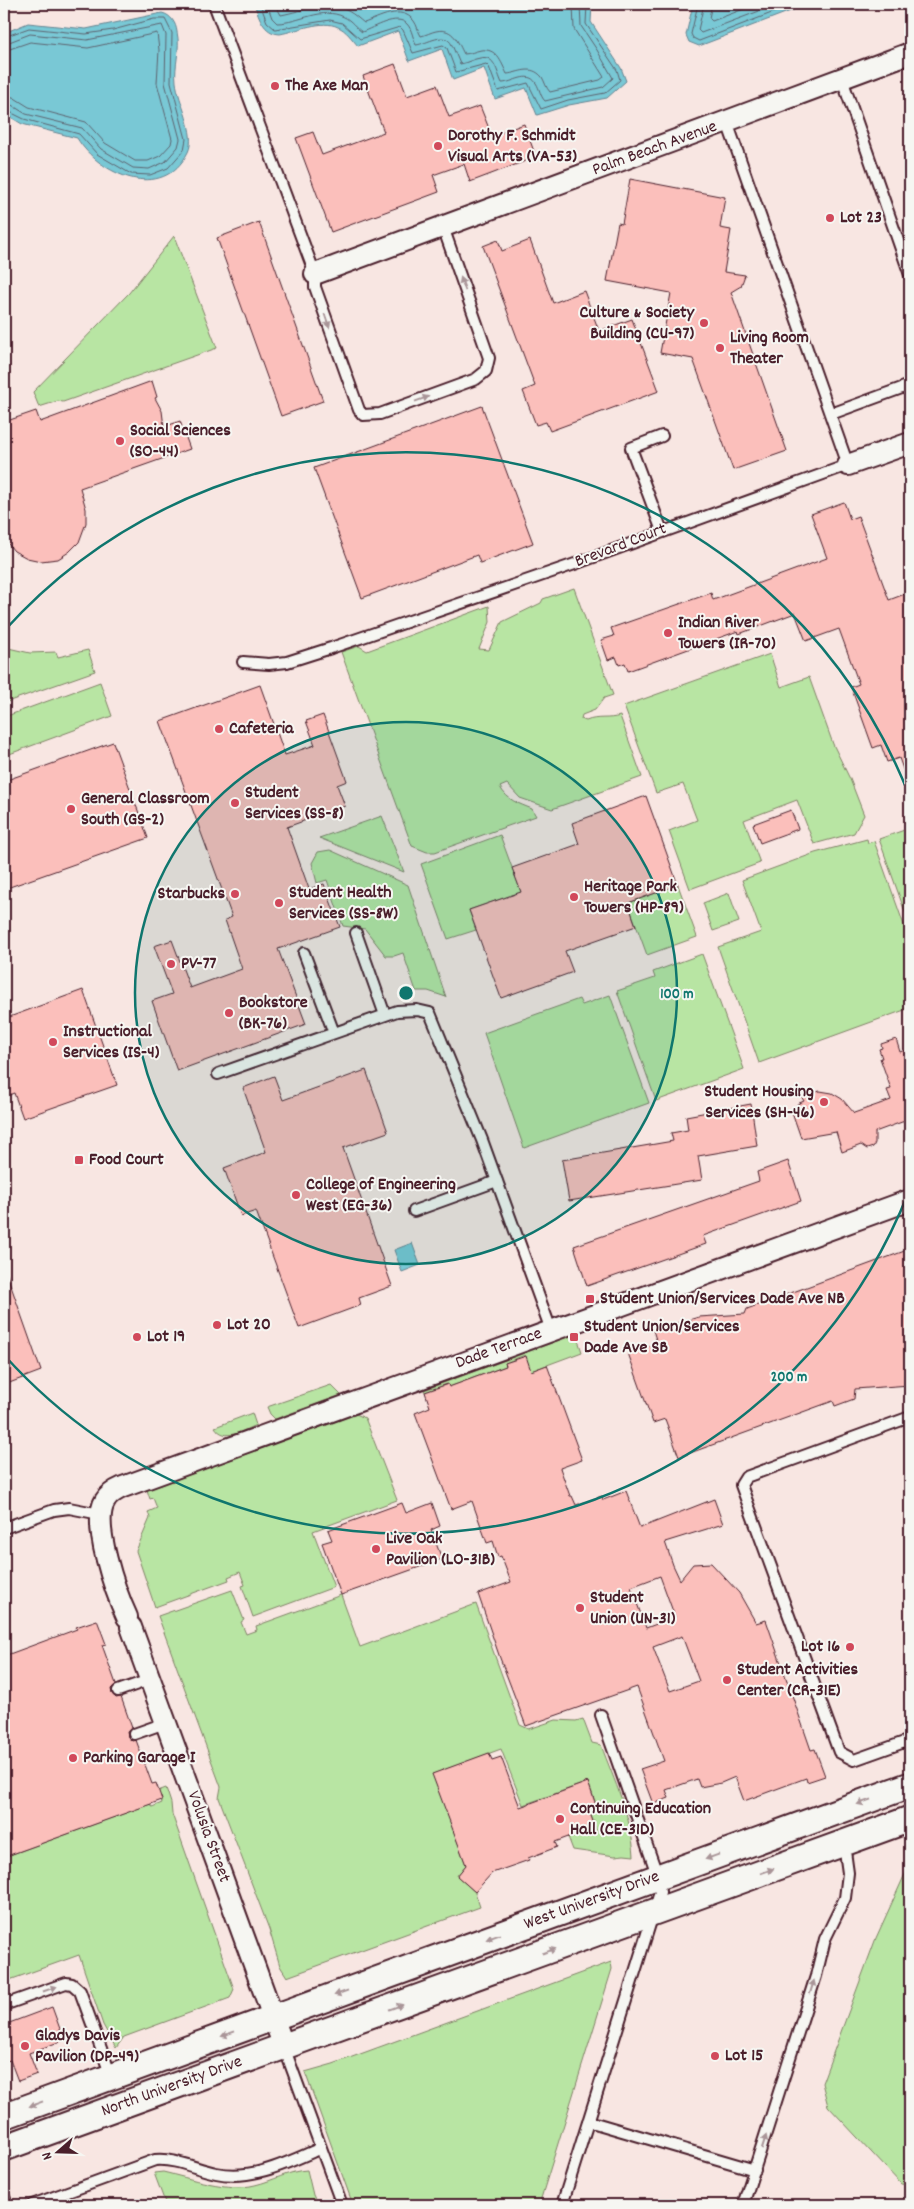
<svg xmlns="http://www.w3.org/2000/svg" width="914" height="2209" font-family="Dekko,sans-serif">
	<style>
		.built { fill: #f8e6e2 }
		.green { fill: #b8e5a3; stroke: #818267 }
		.water { fill: #79c8d5; stroke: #668491 }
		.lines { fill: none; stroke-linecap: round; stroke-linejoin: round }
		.shore { stroke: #5d636f; stroke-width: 1 }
		.building { fill: #fbbfbb; stroke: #4a1f2b; fill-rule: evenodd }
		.service-casing { stroke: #4a1f2b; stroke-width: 14 }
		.minor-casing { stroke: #4a1f2b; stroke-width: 24 }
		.tertiary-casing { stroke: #4a1f2b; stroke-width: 29 }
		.service { stroke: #f6f6f2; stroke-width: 10 }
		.minor { stroke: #f6f6f2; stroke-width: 20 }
		.tertiary { stroke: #f6f6f2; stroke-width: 25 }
		.oneway { fill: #a99598 }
		.ring { fill: none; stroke: #0f766e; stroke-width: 2.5 }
		.poi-dot { fill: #d1495b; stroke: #f6f6f2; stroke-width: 2 }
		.labels { text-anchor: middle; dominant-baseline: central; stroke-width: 4; stroke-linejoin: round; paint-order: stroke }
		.poi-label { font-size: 18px; font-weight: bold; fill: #4a1f2b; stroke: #f6f6f2; text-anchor: start }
		.street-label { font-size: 18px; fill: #4a1f2b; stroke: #f6f6f2 }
		.centre { fill: #0f766e; stroke: #f6f6f2; stroke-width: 2.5 }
		.ring-label { font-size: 15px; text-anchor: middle; font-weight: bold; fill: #0f766e; stroke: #f6f6f2; stroke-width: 4; stroke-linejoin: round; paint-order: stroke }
	</style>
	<rect width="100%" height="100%" fill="#f6f6f2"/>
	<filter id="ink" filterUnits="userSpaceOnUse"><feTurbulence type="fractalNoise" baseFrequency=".02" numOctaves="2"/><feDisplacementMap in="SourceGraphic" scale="10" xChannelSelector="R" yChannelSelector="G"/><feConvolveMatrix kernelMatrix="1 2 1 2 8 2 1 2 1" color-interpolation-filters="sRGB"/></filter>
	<g filter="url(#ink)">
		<path class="built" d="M4,4H910V2205H4Z"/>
		<path class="green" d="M174,236L217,348L63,402L58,401L39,407L33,392L129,293Z
			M574,588L613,695L604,698L595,710L582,715L581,719L586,721C598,716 608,720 620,716L642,777L552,809L520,798L507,784L500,787C508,801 518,803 532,809L536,816L435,852H427L412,846L341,652L359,646L367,651L489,606L490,622L479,649L489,650L502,622L541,603L543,599Z
			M4,647L30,653L56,652L58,657L88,650L95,671L4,703Z
			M770,654L781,687L809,677L833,744L850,779L864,815L854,833L814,844L797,800L744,820L760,863L690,889L669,831L697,820L683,784L656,793L624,706Z
			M100,682L112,716L4,756V717Z
			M382,816L404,872L319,838Z
			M910,828V926L879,839Z
			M500,835L521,892L469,910L476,930L448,939L421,864Z
			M867,839L868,843L874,841L910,942V1008L759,1063L718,947L761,932L742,880L815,853Z
			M330,850L408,885L446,997L428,991H416L403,953L394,956H386L365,929L343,926L327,880L317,883L312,863L318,852Z
			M678,885L697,937L647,955L628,903Z
			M729,893L739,922L713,931L703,903Z
			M702,954L744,1069L656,1101L617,991L655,978L653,972Z
			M610,995L649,1103L524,1148L484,1033L579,999L582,1005Z
			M576,1334L582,1352L531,1371L525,1355L505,1363L506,1366L449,1387L447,1384L425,1392L424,1390Z
			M331,1385L341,1395L275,1419L270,1414L267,1407Z
			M252,1413L256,1425C243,1430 225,1443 215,1427Z
			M356,1414L365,1418L397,1500L313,1531L334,1587L253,1617L242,1586L245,1585L240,1572L228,1577L229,1580L155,1607L136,1551L150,1518L148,1512L157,1508L153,1498L150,1499L147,1490Z
			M232,1590L244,1620L241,1622L246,1634L257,1630L256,1626L341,1595L360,1647L476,1604L520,1725L529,1729L556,1720L576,1721L583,1719L592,1743L601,1745C614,1780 632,1818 634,1856L624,1855L615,1856L573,1850L568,1837L586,1830L588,1836L597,1833L590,1813L598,1810L588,1782L523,1805L501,1749L433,1774L466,1865L457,1876L475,1892L480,1907L287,1977L280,1966L269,1929L219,1798L221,1787L158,1616Z
			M166,1788L171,1803L172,1814L234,1989L230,1998L124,2037L116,2048L103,2025L79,1955L4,1982V1857L150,1804L152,1807L162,1803L158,1791Z
			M910,1863V2185L901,2184L828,2106L822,2083L876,1938Z
			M611,1962L612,1969L539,2205H353L305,2072L333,2064Z
			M307,2170L313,2195L318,2205H166L154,2173L163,2172C189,2178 229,2192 255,2185C273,2181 288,2171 307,2170Z"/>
		<path class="water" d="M254,4H592L591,22L621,68L626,81L607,98L569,105L537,115L526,88L495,99L484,68L453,80L442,49L409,61L398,31L358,46C352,39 346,30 338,27C322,19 297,31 280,34C263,33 260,18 254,4Z
			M693,4H809L699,46L689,42L686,35Z
			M162,13C171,15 176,23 177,32C181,49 174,65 176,82C178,101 197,134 188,152C163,203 99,175 77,138L22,124L4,113V33L28,23L86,29Z
			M412,1243L420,1265L402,1272L394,1250Z"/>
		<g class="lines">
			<path class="shore" d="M260,4L267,22L275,29L330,20L342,23L360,39L400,27L403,30L413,53L443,45L447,48L456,72L486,64L489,67L498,91L528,83L541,109L568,100L605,93L620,80L617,70L586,24L587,4
				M267,4L272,18L277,23C299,23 322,6 344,17C351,20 356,28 362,32C373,28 397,13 407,24C412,29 413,39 416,45C427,44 445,30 452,45C455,51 457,58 460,64C467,63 473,59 480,58C495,54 497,73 502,83C513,83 528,70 536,83C540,89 540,96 545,101L603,87L613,78L597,50L581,26L580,4
				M275,4L281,15C302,11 328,0 348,11C354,14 359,19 364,23C379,18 401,4 414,21C417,25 418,31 421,36C426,35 431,32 436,31C454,27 458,43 464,54C470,54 475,51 481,50C497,48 501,62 507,74C519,73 531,64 542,77C545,82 546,88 550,92L600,80L604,77L574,29L573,4
				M698,4L691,34L693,38L699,41L795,4
				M704,4L698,30L701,33L778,4
				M712,4L709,18L712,21L757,4
				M4,37L29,28L86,34L113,30L154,19H165L172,33L171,82L186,139L184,150L168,168L150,175L131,174L97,154L79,134L24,119L4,109
				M4,44L30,34L87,40L162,25L166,35L165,83L180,139L178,147L165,162L149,169L133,168L101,149L82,128L26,114L10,104L4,103
				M4,51L30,42L88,48L157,33L159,50L157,83L172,139L171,144L160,156L148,161H135L105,143L86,122L29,107L13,97L4,96"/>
		</g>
		<path class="building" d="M395,64L407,96L437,85L449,117L480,106L492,136L524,124L536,157L470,182L464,164L433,175L439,192L331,232L296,138L313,132L322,155L384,132L363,76Z
			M630,179L725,197L720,228L731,230L724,272L745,275L741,286L731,292L787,451L733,470L693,359L660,353L671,293L607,281L618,223L622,224Z
			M259,222L323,401L281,416L217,238Z
			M498,240L502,251L530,240L553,303L584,291L599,331L632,319L659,391L550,431L546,422L536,425L523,391L535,386L483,246Z
			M152,381L157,397L155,398L162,411L164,427L180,421L190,449L80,488L86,509V523L79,542L69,552L58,559L41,561L27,558L14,551L4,539V422L36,411L40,422Z
			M482,406L533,543L480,563L477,555L362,598L314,468Z
			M844,502L850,519L858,516L889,600L910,592V703L905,705L910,718V783H908L899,758L887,762L881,745L873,748L851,687L859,684L839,629L806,641L795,613L739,634L738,631L628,671L625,663L619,665L616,657L608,660L601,640L614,636L611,628L711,593L713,600L827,558L811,514Z
			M260,685L285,755L315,745L306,721L323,715L347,781L337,785L345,806L287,827L309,889L324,884L340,927L278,949L306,1024L177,1071L152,1001L172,994L154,946L172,940L190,988L242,969L225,920L232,917L160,721Z
			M113,742L148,838L4,889V781Z
			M646,796L678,885L628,903L636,926L565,951L573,972L501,998L469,910L521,892L512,868L579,844L572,823Z
			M791,810L798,829L760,843L753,824Z
			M83,990L117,1085L23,1118L14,1093L4,1097V1019Z
			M896,1039L900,1052L905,1050L910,1065V1119L875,1132V1143L873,1147L867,1149L861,1145L842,1152L836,1132L801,1138L792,1112L799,1109L797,1104L804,1101L801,1096L820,1091L832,1093L842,1099L854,1113L891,1100L887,1090L891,1089L880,1058H882L879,1049L882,1048L881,1044Z
			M366,1070L388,1132L343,1148L392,1286L359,1298L361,1305L299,1328L256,1211L241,1216L224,1168L266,1152L243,1088L274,1076L283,1100Z
			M751,1104L757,1146L698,1156L702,1180L569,1201L562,1160L673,1141L671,1133L688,1130L686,1116Z
			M788,1161L801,1201L703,1236L706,1244L587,1286L574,1246L759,1181L757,1172Z
			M910,1249V1385L855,1389L854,1399L835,1406L833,1401L679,1457L665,1419L653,1423L628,1353L657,1343L653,1330L699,1317L745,1314L747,1309Z
			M6,1272L41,1371L4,1385V1273Z
			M526,1356L531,1371L547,1365L582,1460L560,1468L570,1496H572L576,1505L602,1496L603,1500L626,1491L640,1528L714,1499L723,1524L665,1542L673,1565L680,1580L693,1564L711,1563L739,1593L756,1623L766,1620L811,1750L815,1749L825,1776L807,1782L806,1778L744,1801L735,1777L721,1783L700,1787L697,1779L666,1790L669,1798L653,1804L640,1769L664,1761L637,1687L526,1726L500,1658L478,1594L511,1582L501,1556L498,1557L493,1541L487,1543L472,1501L451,1509L415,1413L430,1407L425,1392L448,1384L449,1387L506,1366L505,1363ZM660,1576L675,1617L646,1628L631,1587ZM682,1636L699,1681L670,1691L653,1647Z
			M402,1503L406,1513L432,1503L440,1526L431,1530L442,1559L341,1595L322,1543L332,1540L328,1530Z
			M97,1620L106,1644L102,1645L116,1684L111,1689L112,1694L116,1698L121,1697L132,1728L127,1732L128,1737L132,1741L136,1740L152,1784L156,1783L162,1800L4,1857V1656L77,1629L76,1627Z
			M489,1753L492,1760L501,1757L520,1807L588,1782L598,1811L590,1813L595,1827L555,1842L557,1847L528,1858L529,1860L492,1873L475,1892L457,1876L466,1865L432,1774Z
			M52,2007L64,2040L29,2053L37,2074L18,2081L10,2060L4,2062V2025Z"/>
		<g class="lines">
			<defs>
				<path id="service" d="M214,4L315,274V287L359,410L363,415L380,414L476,379L486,371L489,358L443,227
					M842,79L910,275
					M831,414L910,385
					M662,531L631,448L662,436
					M243,662L269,664L287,662L331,648L572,565L848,465L727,122
					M356,933L385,1015
					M304,953L334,1033
					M218,1074L397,1011L417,1010L430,1013L482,1140L551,1330
					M414,1211L497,1181
					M910,1417L746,1477L741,1485L839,1752L854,1760L910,1740
					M4,1528L54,1510L69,1508L100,1514
					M118,1691L149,1680
					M134,1734L165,1723
					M4,2005L66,1983L72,1984L80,1991L111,2076
					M284,2047L342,2205
					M588,2121L755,2170
					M4,2197L7,2205
					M32,2205L155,2160C175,2158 196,2169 216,2173C252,2181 289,2162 321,2148
					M562,2205L660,1892L658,1877L601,1715
					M743,2205L816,1976L825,1939L845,1898L848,1873L844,1844"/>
				<path id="minor" d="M315,274L910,53
					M848,465L910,443
					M127,1617C116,1593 91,1524 105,1501C109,1494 116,1490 123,1487L910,1200
					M131,1627L284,2047"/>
				<path id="tertiary" d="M4,2116L910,1785
					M4,2148L910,1819"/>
			</defs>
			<use href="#service" class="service-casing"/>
			<use href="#minor" class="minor-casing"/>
			<use href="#tertiary" class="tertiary-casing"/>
			<use href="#service" class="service"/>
			<use href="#minor" class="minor"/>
			<use href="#tertiary" class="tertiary"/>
		</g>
		<defs><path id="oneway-solid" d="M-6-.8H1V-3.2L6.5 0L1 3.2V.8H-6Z" transform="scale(1.25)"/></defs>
		<g class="oneway">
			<use href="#oneway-solid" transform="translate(463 284) rotate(-110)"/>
			<use href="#oneway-solid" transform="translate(327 321) rotate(71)"/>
			<use href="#oneway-solid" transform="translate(422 399) rotate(-20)"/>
			<use href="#oneway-solid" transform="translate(864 1802) rotate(160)"/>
			<use href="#oneway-solid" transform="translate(712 1857) rotate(160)"/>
			<use href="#oneway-solid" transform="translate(767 1871) rotate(-20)"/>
			<use href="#oneway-solid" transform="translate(493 1937) rotate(160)"/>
			<use href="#oneway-solid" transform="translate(549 1951) rotate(-20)"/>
			<use href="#oneway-solid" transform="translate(812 1987) rotate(-73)"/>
			<use href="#oneway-solid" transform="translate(50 1989) rotate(-19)"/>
			<use href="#oneway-solid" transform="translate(341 1993) rotate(160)"/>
			<use href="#oneway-solid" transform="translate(396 2007) rotate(-20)"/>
			<use href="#oneway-solid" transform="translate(228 2034) rotate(160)"/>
			<use href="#oneway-solid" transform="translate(36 2104) rotate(160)"/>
			<use href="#oneway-solid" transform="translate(764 2142) rotate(-72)"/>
		</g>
	</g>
	<circle cx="406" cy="993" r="271" fill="#0f766e" fill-opacity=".12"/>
	<g class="ring">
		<circle cx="406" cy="993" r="271"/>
		<path d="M909 1191A541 541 0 0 1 4 1355M4 631A541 541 0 0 1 909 795"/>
	</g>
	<g class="poi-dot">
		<circle cx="275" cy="86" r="5"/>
		<circle cx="438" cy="146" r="5"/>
		<circle cx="830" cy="218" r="5"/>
		<circle cx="704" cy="323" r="5"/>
		<circle cx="720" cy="348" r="5"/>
		<circle cx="120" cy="441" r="5"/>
		<circle cx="668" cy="633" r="5"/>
		<circle cx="219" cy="729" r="5"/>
		<circle cx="235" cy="803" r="5"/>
		<circle cx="71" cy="809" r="5"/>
		<circle cx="235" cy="894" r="5"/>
		<circle cx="574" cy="897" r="5"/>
		<circle cx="279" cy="903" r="5"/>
		<circle cx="171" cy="964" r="5"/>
		<circle cx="229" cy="1013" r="5"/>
		<circle cx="53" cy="1042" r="5"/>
		<circle cx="824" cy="1102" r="5"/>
		<rect x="74" y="1155" width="10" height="10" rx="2.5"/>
		<circle cx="296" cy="1195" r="5"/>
		<rect x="585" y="1294" width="10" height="10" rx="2.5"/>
		<circle cx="217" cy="1325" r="5"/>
		<circle cx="137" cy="1337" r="5"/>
		<rect x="569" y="1332" width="10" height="10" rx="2.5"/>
		<circle cx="376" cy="1549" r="5"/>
		<circle cx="580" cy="1608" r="5"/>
		<circle cx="850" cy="1647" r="5"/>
		<circle cx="727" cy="1680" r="5"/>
		<circle cx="73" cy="1758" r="5"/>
		<circle cx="560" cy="1819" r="5"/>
		<circle cx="25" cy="2046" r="5"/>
		<circle cx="715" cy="2056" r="5"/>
	</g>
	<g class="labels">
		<g class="poi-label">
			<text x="285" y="86">The Axe Man</text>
			<text x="448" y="136">Dorothy F. Schmidt<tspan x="448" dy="21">Visual Arts (VA-53)</tspan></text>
			<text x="840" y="218">Lot 23</text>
			<text x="694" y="313" text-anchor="end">Culture &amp; Society<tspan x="694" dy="21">Building (CU-97)</tspan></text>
			<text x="730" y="338">Living Room<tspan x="730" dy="21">Theater</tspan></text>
			<text x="130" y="431">Social Sciences<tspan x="130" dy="21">(SO-44)</tspan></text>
			<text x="678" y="623">Indian River<tspan x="678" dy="21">Towers (IR-70)</tspan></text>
			<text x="229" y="729">Cafeteria</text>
			<text x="245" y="793">Student<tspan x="245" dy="21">Services (SS-8)</tspan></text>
			<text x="81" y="799">General Classroom<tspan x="81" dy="21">South (GS-2)</tspan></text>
			<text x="584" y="887">Heritage Park<tspan x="584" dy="21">Towers (HP-89)</tspan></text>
			<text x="289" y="893">Student Health<tspan x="289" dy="21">Services (SS-8W)</tspan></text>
			<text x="225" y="894" text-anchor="end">Starbucks</text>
			<text x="181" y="964">PV-77</text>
			<text x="239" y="1003">Bookstore<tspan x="239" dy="21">(BK-76)</tspan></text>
			<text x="63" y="1032">Instructional<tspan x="63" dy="21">Services (IS-4)</tspan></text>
			<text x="814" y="1092" text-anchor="end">Student Housing<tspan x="814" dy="21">Services (SH-46)</tspan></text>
			<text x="89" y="1160">Food Court</text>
			<text x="306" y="1185">College of Engineering<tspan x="306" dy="21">West (EG-36)</tspan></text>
			<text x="600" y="1299">Student Union/Services Dade Ave NB</text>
			<text x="227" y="1325">Lot 20</text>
			<text x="584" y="1327">Student Union/Services<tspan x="584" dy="21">Dade Ave SB</tspan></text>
			<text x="147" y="1337">Lot 19</text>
			<text x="386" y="1539">Live Oak<tspan x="386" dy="21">Pavilion (LO-31B)</tspan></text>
			<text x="590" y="1598">Student<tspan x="590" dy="21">Union (UN-31)</tspan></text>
			<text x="840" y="1647" text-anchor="end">Lot 16</text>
			<text x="737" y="1670">Student Activities<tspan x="737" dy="21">Center (CR-31E)</tspan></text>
			<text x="83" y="1758">Parking Garage I</text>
			<text x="570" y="1809">Continuing Education<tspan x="570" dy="21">Hall (CE-31D)</tspan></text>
			<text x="35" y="2036">Gladys Davis<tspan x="35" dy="21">Pavilion (DP-49)</tspan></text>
			<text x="725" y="2056">Lot 15</text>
		</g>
		<g class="street-label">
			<text transform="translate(655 149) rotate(-20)">Palm Beach Avenue</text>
			<text transform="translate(621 546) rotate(-21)">Brevard Court</text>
			<text transform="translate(499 1349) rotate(-20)">Dade Terrace</text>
			<text transform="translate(208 1837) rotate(70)">Volusia Street</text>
			<text transform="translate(592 1901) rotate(-20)">West University Drive</text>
			<text transform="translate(172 2087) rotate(-20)">North University Drive</text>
		</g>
	</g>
	<circle cx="406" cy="993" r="8" class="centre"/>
	<g class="ring-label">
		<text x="677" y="998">100 m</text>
		<text x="789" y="1381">200 m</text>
	</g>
	<rect width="914" height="2209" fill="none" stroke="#f6f6f2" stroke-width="20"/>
	<rect x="10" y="10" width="894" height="2189" fill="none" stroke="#4a1f2b" stroke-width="2" filter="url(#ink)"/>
	<g transform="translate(58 2152) rotate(250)" stroke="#f6f6f2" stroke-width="4" paint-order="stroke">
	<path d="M0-4L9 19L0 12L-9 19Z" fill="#4a1f2b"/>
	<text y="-8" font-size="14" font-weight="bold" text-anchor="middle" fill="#4a1f2b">N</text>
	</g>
</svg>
